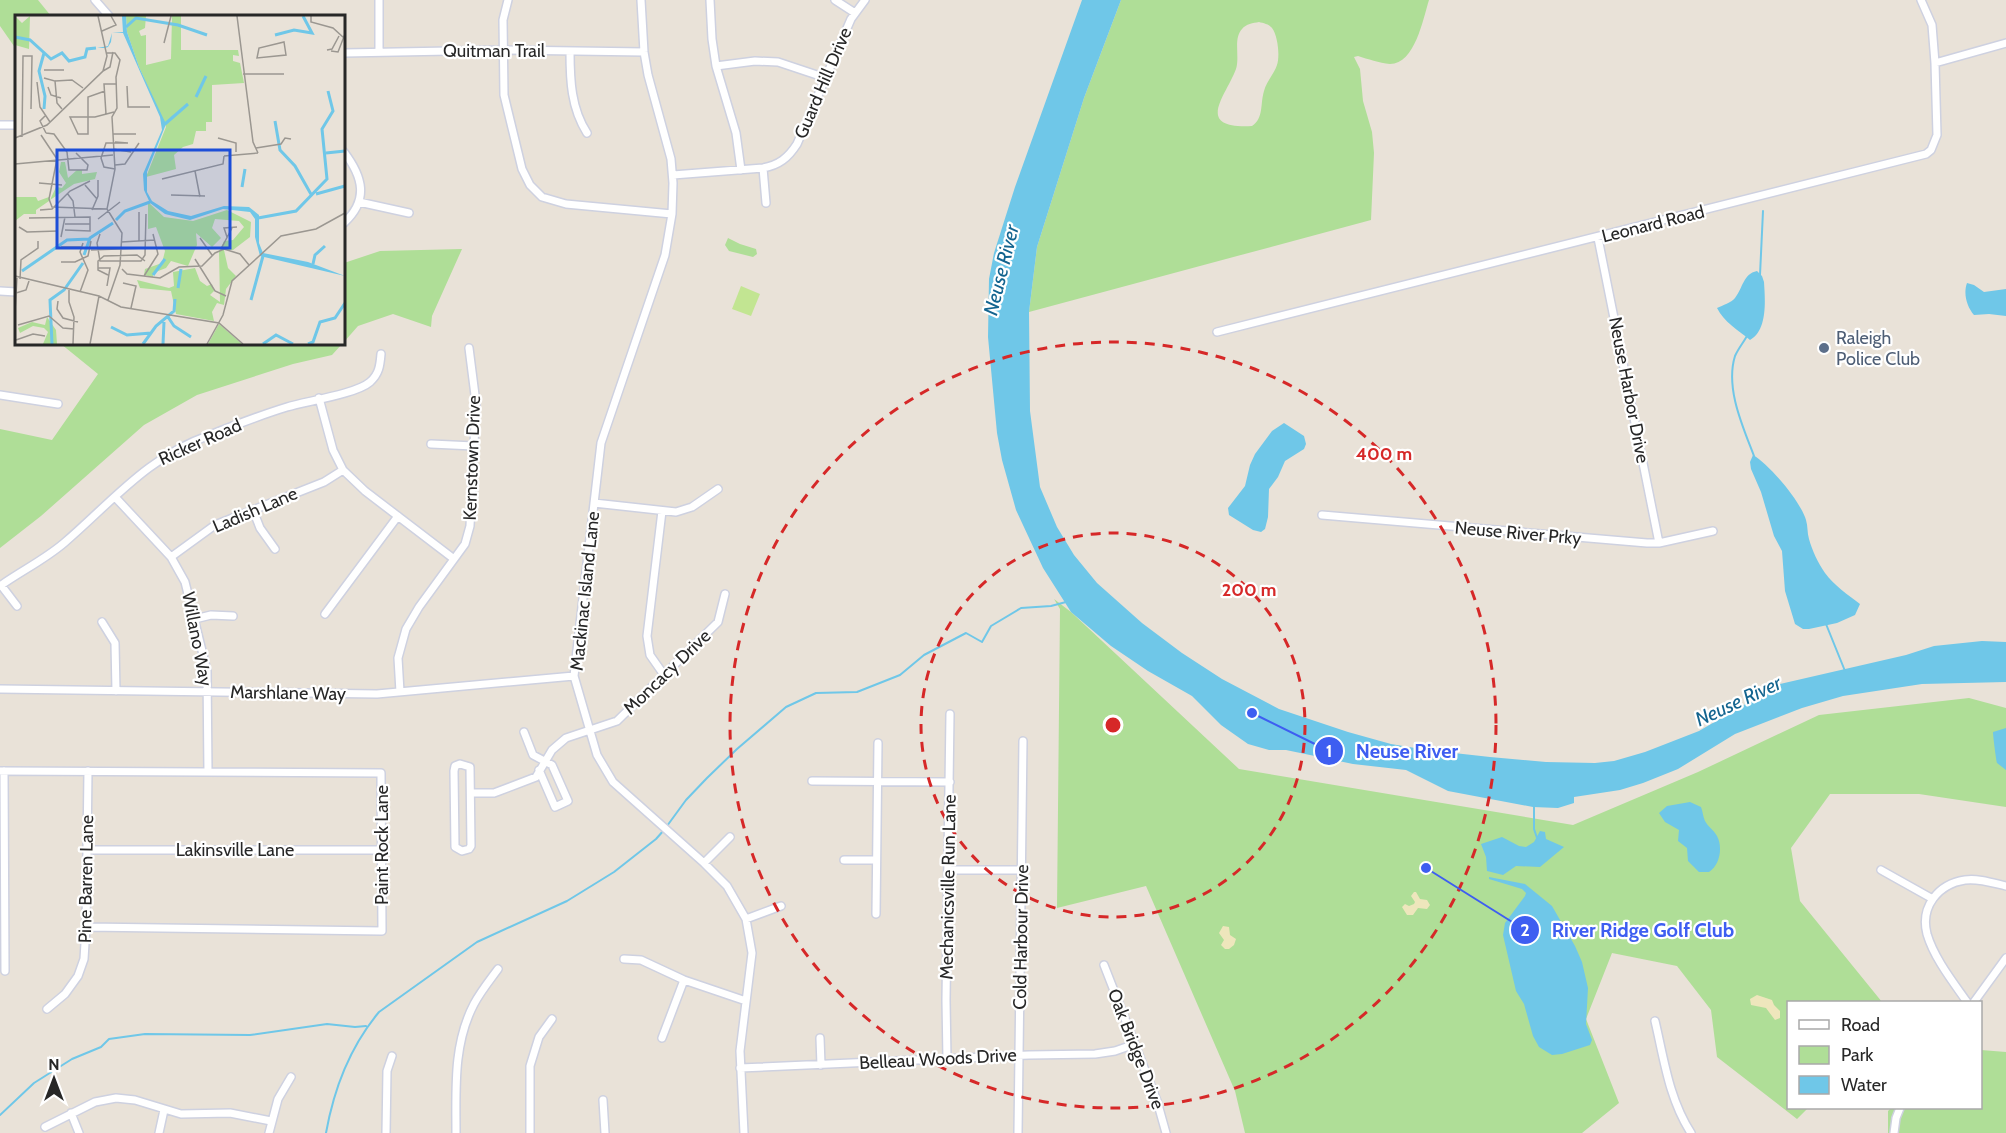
<svg xmlns="http://www.w3.org/2000/svg" width="2006" height="1133" font-family="Cabin,sans-serif">
	<style>
		.green { fill: #afde97; fill-rule: evenodd }
		.sand { fill: #eee6bc }
		.pitch { fill: #c2e592 }
		.water { fill: #6fc7e8 }
		.lines { fill: none; stroke-linecap: round; stroke-linejoin: round }
		.stream { stroke: #6fc7e8; stroke-width: 2 }
		.minor-casing { stroke: #ced1e0; stroke-width: 10 }
		.minor { stroke: #fff; stroke-width: 7 }
		.ring { fill: none; stroke: #d62828; stroke-width: 3; stroke-dasharray: 10 8 }
		.service-dot { fill: #5c6f8a; stroke: #fff; stroke-width: 2 }
		.labels { text-anchor: middle; dominant-baseline: central; stroke-width: 4.5; stroke-linejoin: round; paint-order: stroke }
		.street-label { font-size: 18px; fill: #272727; stroke: #fff }
		.service-label { font-size: 18px; fill: #4e5e75; stroke: #fff; text-anchor: start }
		.water-label { font-size: 20px; font-style: italic; fill: #13648f; stroke: #fff }
		.inset-river { fill: none; stroke: #6fc7e8; stroke-width: 3 }
		.inset-road { fill: none; stroke: #9b9791; stroke-width: 1.5 }
		.view { fill: #1d4ed8; fill-opacity: 0.15; stroke: #1d4ed8; stroke-width: 3 }
		.inset-edge { fill: none; stroke: #272727; stroke-width: 3 }
		.centre { fill: #d62828; stroke: #fff; stroke-width: 3 }
		.ring-label { font-size: 18px; text-anchor: middle; font-weight: bold; fill: #d62828; stroke: #fff; stroke-width: 4.5; stroke-linejoin: round; paint-order: stroke }
		.leader { fill: none; stroke: #3e5ef1; stroke-width: 2 }
		.callout-dot { fill: #3e5ef1; stroke: #fff; stroke-width: 2 }
		.mark-label { font-size: 18px; text-anchor: middle; font-weight: bold; fill: #fff }
		.callout-label { font-size: 20px; text-anchor: middle; font-weight: bold; fill: #3e5ef1; stroke: #fff; stroke-width: 4.5; stroke-linejoin: round; paint-order: stroke }
	</style>
	<rect width="100%" height="100%" fill="#e9e2d8"/>
	<path class="green" d="M0,0H38L51,16H16V49L0,26Z
		M1121,0H1429C1423,19 1415,64 1390,64C1379,63 1368,59 1358,56L1354,57L1360,69L1363,101L1372,132L1374,153L1371,220L1029,312L1037,247L1084,98ZM1259,22C1263,23 1269,24 1272,28C1278,36 1280,56 1277,65C1274,74 1266,82 1264,91C1260,104 1264,118 1252,126C1193,129 1226,96 1236,69C1240,56 1233,39 1242,29C1246,24 1253,23 1259,22Z
		M728,238L740,244L756,249L757,254L753,257L729,251L725,245Z
		M462,249L432,316L431,327L393,314L358,326L344,342V263L380,251Z
		M61,344H342L332,355L293,364L197,395L144,425L41,516L0,548V429L52,440L98,374Z
		M1054,599L1071,612L1239,769L1573,825L1698,772L1819,715L1969,698L2006,708V807L1919,794H1830L1791,848L1800,901L1882,1002H1788V1108H1808L1797,1119L1717,1057L1711,1010L1677,966L1612,953L1586,1019L1619,1103L1582,1133H1245L1235,1091L1146,886L1057,908L1060,609Z
		M1981,1050L2006,1052V1133H1888V1111L1891,1108H1980Z"/>
	<path class="sand" d="M1414,892H1416L1420,899L1427,900L1430,905L1427,909L1418,908L1413,915H1407L1402,907L1405,904L1409,906L1414,904L1415,902L1411,896Z
		M1223,926L1229,927L1230,935L1236,939L1234,945L1229,949H1225L1221,945L1224,940L1219,933Z
		M1757,995L1772,1000L1774,1005L1780,1011V1018L1775,1020L1766,1008L1751,1005L1750,999Z"/>
	<path class="pitch" d="M741,286L760,294L751,316L732,309Z"/>
	<path class="water" d="M1082,0H1121L1084,98L1037,247L1029,312L1030,411L1040,487L1057,527L1074,555L1097,583L1142,623L1182,653L1222,679L1279,709L1348,732L1391,744L1427,750L1490,757L1546,762L1595,763L1614,761L1645,752L1699,731L1780,684L1906,655L1934,646L1982,641L2006,642V682L1922,684L1843,696L1802,708L1735,734L1678,769L1643,783L1620,790L1574,797V803L1558,808L1533,807L1448,791L1406,770L1353,764L1286,750H1269L1248,744L1221,725L1192,696L1148,671L1111,646L1071,612L1043,568L1016,510L1002,460L997,433L988,337L989,279L994,253L1015,187Z
		M1757,271L1762,276L1764,282C1765,299 1768,330 1750,340C1738,330 1724,322 1717,308C1723,305 1731,303 1735,298C1743,288 1743,274 1757,271Z
		M1967,283L1974,285L1984,292L2006,289V316L1989,314L1974,315C1967,307 1963,294 1967,283Z
		M1284,423L1304,436L1306,444L1304,449L1285,461L1278,477L1269,489L1268,517L1265,529L1261,532L1253,530L1229,515L1228,508L1245,486L1250,465L1255,454L1272,431Z
		M1753,455C1769,464 1801,502 1806,520C1808,526 1807,533 1809,539C1812,550 1818,563 1825,573C1834,585 1848,595 1860,604L1855,615L1837,623L1809,629H1803L1795,624L1785,591L1782,551L1774,536L1761,492L1751,469L1750,462Z
		M2006,728V770L1997,763C1996,759 1993,736 1993,732Z
		M1690,802L1701,807C1703,812 1703,817 1705,821C1708,827 1714,830 1717,836C1723,847 1720,865 1709,872H1699L1688,861L1687,848L1678,841L1679,830L1665,822L1659,813L1667,806Z
		M1540,831L1545,832L1546,839L1564,847L1540,867L1516,866L1503,875L1487,871L1486,857L1481,844L1502,837L1519,846L1526,847L1534,842Z
		M1489,877L1525,884L1552,906L1575,946L1582,962L1588,988L1586,1024L1592,1040L1590,1045L1562,1054L1552,1055L1539,1047L1533,1036L1524,1004L1516,991L1503,935L1505,923L1525,896L1526,893L1522,889L1489,879Z"/>
	<g class="lines">
		<path class="stream" d="M1760,275L1763,211
			M1747,336C1743,343 1738,349 1735,356C1725,388 1743,427 1754,456
			M1826,624L1845,671
			M1534,805V829L1537,838
			M667,826L686,800L707,778L737,749L786,707L816,693L857,692L900,675L924,655L966,633L982,642L991,626L1021,608L1051,606L1066,602
			M0,1115L34,1083L72,1059L101,1047L109,1039L145,1034L250,1035L327,1024L355,1027L366,1026
			M326,1133C334,1088 349,1048 379,1012L477,942L567,901L614,872L656,839L664,830"/>
		<defs>
			<path id="minor" d="M95,0L109,16
				M379,0V51
				M508,0L503,20L504,95L522,169L530,185L542,197L566,204L672,214
				M641,0L644,52L648,75L671,159L673,183L672,214L665,255L601,443L574,676L597,755L613,782L704,863L727,886L746,919L752,953L740,1051L744,1133
				M710,0L712,39L716,66L736,133L741,170
				M835,0L855,13
				M570,51C570,80 571,108 587,133
				M344,53L503,50L644,52
				M1935,63L2006,43
				M716,66L755,61L778,62L826,78
				M0,125H16
				M344,152C363,177 369,200 344,223
				M763,168L766,203
				M673,175L763,168C779,165 788,158 797,144L851,19L865,0
				M359,202L409,213
				M1598,238L1659,543
				M0,291L16,292
				M1217,332L1926,154L1931,150L1937,135L1935,63L1932,25L1921,0
				M0,395L58,404
				M319,398L333,450L343,470L365,491L454,559
				M431,444L474,446
				M115,497L171,557L185,582L207,671L208,772
				M594,503L676,512L692,507L718,489
				M253,510L260,528L275,549
				M662,511L647,636L650,655L664,675
				M1322,515L1647,543H1659L1713,531
				M171,557L215,525L324,482L343,470
				M1,585L17,606
				M0,586C21,571 44,560 64,543C113,501 147,457 210,435C235,425 261,415 287,407C307,401 356,394 370,382C379,374 380,366 381,354
				M325,614L398,516
				M195,619L211,615L233,616
				M102,622L115,643L116,691
				M0,689L377,694L574,676
				M400,692L398,658L406,629L419,607L465,544L470,526L476,403L469,348
				M524,732L533,755L552,765L568,801L555,807L539,770
				M460,764L470,767L471,846L469,849L462,851L455,847L454,771L455,766Z
				M0,771L381,773L382,931L86,927
				M4,771L5,971
				M812,781L950,782
				M471,793H494L536,777L552,750L566,738L617,721L718,622L725,594
				M87,850H382
				M844,860H876
				M704,863L730,837
				M949,870H1022
				M1881,870L1931,898
				M876,914L878,743
				M746,919L781,906
				M624,959L641,960L684,980L746,1001
				M1104,965L1157,1101L1166,1133
				M1967,1002C1953,982 1934,958 1927,934C1920,907 1938,884 1965,880C1978,878 1993,883 2006,886
				M1974,1002L2006,958
				M47,1009L65,994L78,976L84,959L86,927L88,771
				M1655,1021C1664,1059 1669,1099 1691,1133
				M662,1038L684,980
				M820,1038L821,1065
				M947,1059L946,1000L950,714
				M740,1068L1029,1055L1095,1054L1115,1051L1135,1044
				M603,1100L605,1133
				M71,1113L79,1133
				M45,1127L95,1102L116,1098L135,1100L181,1114L230,1113L271,1121
				M159,1133L164,1110
				M269,1133L278,1099L291,1077
				M386,1133L387,1071L392,1056
				M456,1133C456,1089 453,1044 474,1004C481,991 490,980 498,969
				M530,1133V1066L539,1037L552,1019
				M1018,1133L1023,741
				M1894,1133L1896,1118L1900,1108"/>
		</defs>
		<use href="#minor" class="minor-casing"/>
		<use href="#minor" class="minor"/>
	</g>
	<g class="ring">
		<circle cx="1113" cy="725" r="192"/>
		<circle cx="1113" cy="725" r="383"/>
	</g>
	<circle class="service-dot" cx="1824" cy="348" r="6"/>
	<g class="labels">
		<g class="street-label">
			<text x="494" y="51">Quitman Trail</text>
			<text transform="translate(823 83) rotate(-67)">Guard Hill Drive</text>
			<text transform="translate(1653 224) rotate(-14)">Leonard Road</text>
			<text transform="translate(1629 390) rotate(79)">Neuse Harbor Drive</text>
			<text transform="translate(200 442) rotate(-24)">Ricker Road</text>
			<text transform="translate(472 458) rotate(-88)">Kernstown Drive</text>
			<text transform="translate(255 510) rotate(-23)">Ladish Lane</text>
			<text transform="translate(1518 533) rotate(5)">Neuse River Prky</text>
			<text transform="translate(585 591) rotate(-84)">Mackinac Island Lane</text>
			<text transform="translate(197 639) rotate(79)">Willano Way</text>
			<text transform="translate(667 672) rotate(-44)">Moncacy Drive</text>
			<text transform="translate(288 693) rotate(1)">Marshlane Way</text>
			<text transform="translate(382 845) rotate(-90)">Paint Rock Lane</text>
			<text x="235" y="850">Lakinsville Lane</text>
			<text transform="translate(86 879) rotate(-89)">Pine Barren Lane</text>
			<text transform="translate(948 887) rotate(-89)">Mechanicsville Run Lane</text>
			<text transform="translate(1021 937) rotate(-89)">Cold Harbour Drive</text>
			<text transform="translate(1136 1049) rotate(69)">Oak Bridge Drive</text>
			<text transform="translate(938 1059) rotate(-3)">Belleau Woods Drive</text>
		</g>
		<g class="service-label">
			<text x="1836" y="338">Raleigh<tspan x="1836" dy="21">Police Club</tspan></text>
		</g>
		<g class="water-label">
			<text transform="translate(1001 270) rotate(-76)">Neuse River</text>
			<text transform="translate(1738 701) rotate(-25)">Neuse River</text>
		</g>
	</g>
	<g transform="translate(15 15)">
		<rect width="330" height="330" fill="#e9e2d8"/>
		<path d="M0,1L7,8L15,1L14,34L0,30ZM111,1H131L130,13L124,16L126,21L131,20V50L156,44L157,1H166V35H223L224,41L218,40V46L225,48L229,68L197,70V107H191V116H181L178,129L168,132L159,140L161,154L131,162L151,112L124,52L112,17ZM46,147H50L53,163L62,155H67V159L82,157L80,164L59,169L35,185L41,172L47,173L51,168L44,157ZM0,182H21L23,186L34,182V186L21,195V199H9L0,206ZM133,187L149,202L178,206L212,195L236,207L235,222L218,235H209L213,253L221,261L211,274L209,290L202,288L197,297L199,306L161,299L156,276L125,273L122,265L154,273L159,271L158,257L180,253L185,266L192,271L197,269L199,276L195,280L205,287L204,236L209,226L218,225L229,212L224,206L200,204L197,213L206,223L197,232L181,218L182,230L173,251L156,246L151,253L138,258V262L129,260L130,254L147,248L150,236L141,212L133,214ZM32,302L41,315L42,329H28L33,317L29,313L18,311L5,318L3,313L17,307L30,310ZM204,309L227,329H193Z" fill="#afde97"/>
		<path d="M107,1H111L112,17L124,52L151,109L132,157V177L137,186L153,196L176,201L209,191L234,192L244,200V228L248,238L293,247L330,261L245,241L240,222V204L235,197L208,194L175,205L150,199L135,188L129,175L128,159L147,115L145,102L108,18H97L96,27L93,32L90,33H82L93,31L97,18L108,17Z" fill="#6fc7e8"/>
		<path class="inset-river" d="M111,12L121,3L163,10L192,20M260,20L279,15L297,18L288,1M0,22L15,25L36,44L47,38L54,46L70,42L72,34L81,33M181,82L191,61M29,94L30,81L24,56L29,38M260,106L265,135L280,151L297,181M150,109L173,89M311,138L330,136M227,172L230,154M301,179L330,171M243,203L281,196L312,164L307,114L318,96L313,76M101,205L110,196L135,187M69,240L75,223L98,208M298,249L300,240L310,231M7,256L52,225L74,224M138,260L150,244M163,273L166,254M236,285L248,241M153,302L159,311L176,322M96,312L112,320L136,318M37,329L35,285L49,275L68,248M128,329L141,311L159,296L160,284M148,329L149,307M248,329L261,320L278,329M293,329L298,327L305,307L320,303L330,288"/>
		<path class="inset-road" d="M222,1L238,127L243,138M296,1V7L318,13L329,23M87,16L101,10L96,1M269,27L271,40L242,43L244,33ZM149,28L156,1M312,35L317,34L324,21M316,36L323,37L330,19M92,38H100L105,45L101,62L102,93L97,102L100,154L92,194L107,218L105,250L93,285M29,55H49M88,56L95,52L98,37M228,59H269M29,63L40,66L42,88L47,94M40,66L57,65L68,73M22,67L25,92L35,107M112,71L113,92H135M33,72L36,80L46,83M90,76L73,82V119H63L55,102H80L99,97M91,99L89,69H101M30,101L25,106L31,118M31,118L39,119L52,137L54,155H72L73,150L61,138M98,119H121M26,120L42,144L34,184L37,192L92,194M7,122L8,41H17L16,94M0,123L32,110L88,56L92,41L83,1M203,123L221,128V137M100,127L113,128H91L86,143L89,152L100,154M241,133L266,129L270,123L276,124M98,134L116,137M209,141L243,138M0,149L98,140M100,150L110,149L124,128M180,156L185,182M147,164L208,149L209,141M24,168L47,170M70,170L82,184M52,178L58,186L60,202M156,180L190,181M25,195L37,194L55,176L75,166M77,195L83,181V165M14,203L75,202V216L50,215M83,204L105,187M50,209H75M4,212L12,217L43,216M0,216V251M85,219L82,228L85,246H126L130,240L131,199M46,222L50,202M212,222L209,213L222,212M185,223L197,240M106,227L140,225M124,227V197M46,232H66M206,234L217,213M76,235L130,233M180,244L200,276L211,281M46,247H60L73,241L76,226M83,253H95L92,271M107,254L112,259L145,263L164,252L187,251L200,238L209,234L225,239L234,250M93,260L83,255V246L89,241L122,240L130,246M0,261L84,281L106,292L204,308L228,329M129,261L143,239L138,219M5,264L6,245L23,233V226M108,268L121,271L116,293M54,275V287L59,302L58,329M65,277L73,255L65,237L68,228M1,278L11,275L14,266M43,286L42,294L48,303L63,307M0,296L2,263M3,310L34,301L48,313L59,314M1,325L18,319L30,321M75,329L84,281M192,329L208,300L217,266L266,221L301,214L330,198"/>
		<path class="view" d="M42,135H215V233H42Z"/>
		<rect width="330" height="330" class="inset-edge"/>
	</g>
	<circle cx="1113" cy="725" r="9" class="centre"/>
	<g class="ring-label">
		<text x="1384" y="460">400 m</text>
		<text x="1249" y="596">200 m</text>
	</g>
	<path class="leader" d="M1252 713L1329 751M1426 868L1525 930"/>
	<g class="callout-dot">
		<circle cx="1252" cy="713" r="6"/>
		<circle cx="1426" cy="868" r="6"/>
		<circle cx="1329" cy="751" r="15"/>
		<circle cx="1525" cy="930" r="15"/>
	</g>
	<g class="mark-label">
		<text x="1329" y="757">1</text>
		<text x="1525" y="936">2</text>
	</g>
	<g class="callout-label">
		<text x="1407" y="758">Neuse River</text>
		<text x="1643" y="937">River Ridge Golf Club</text>
	</g>
	<rect x="1787" y="1001" width="195" height="108" fill="#ffffff" stroke="#a9a9a9" stroke-width="1.5"/>
	<rect x="1799" y="1020" width="30" height="9" fill="#ffffff" stroke="#a9a9a9" stroke-width="1.5"/>
	<text x="1841" y="1031" font-size="18" fill="#272727">Road</text>
	<rect x="1799" y="1046" width="30" height="18" fill="#afde97" stroke="#a9a9a9" stroke-width="1.5"/>
	<text x="1841" y="1061" font-size="18" fill="#272727">Park</text>
	<rect x="1799" y="1076" width="30" height="18" fill="#6fc7e8" stroke="#a9a9a9" stroke-width="1.5"/>
	<text x="1841" y="1091" font-size="18" fill="#272727">Water</text>
	<g transform="translate(54 1079)" stroke="#ffffff" stroke-width="4.5" paint-order="stroke">
	<path d="M0-4.5L10 22L0 15L-10 22Z" fill="#272727"/>
	<text y="-9" font-size="16" font-weight="bold" text-anchor="middle" fill="#272727">N</text>
	</g>
</svg>
